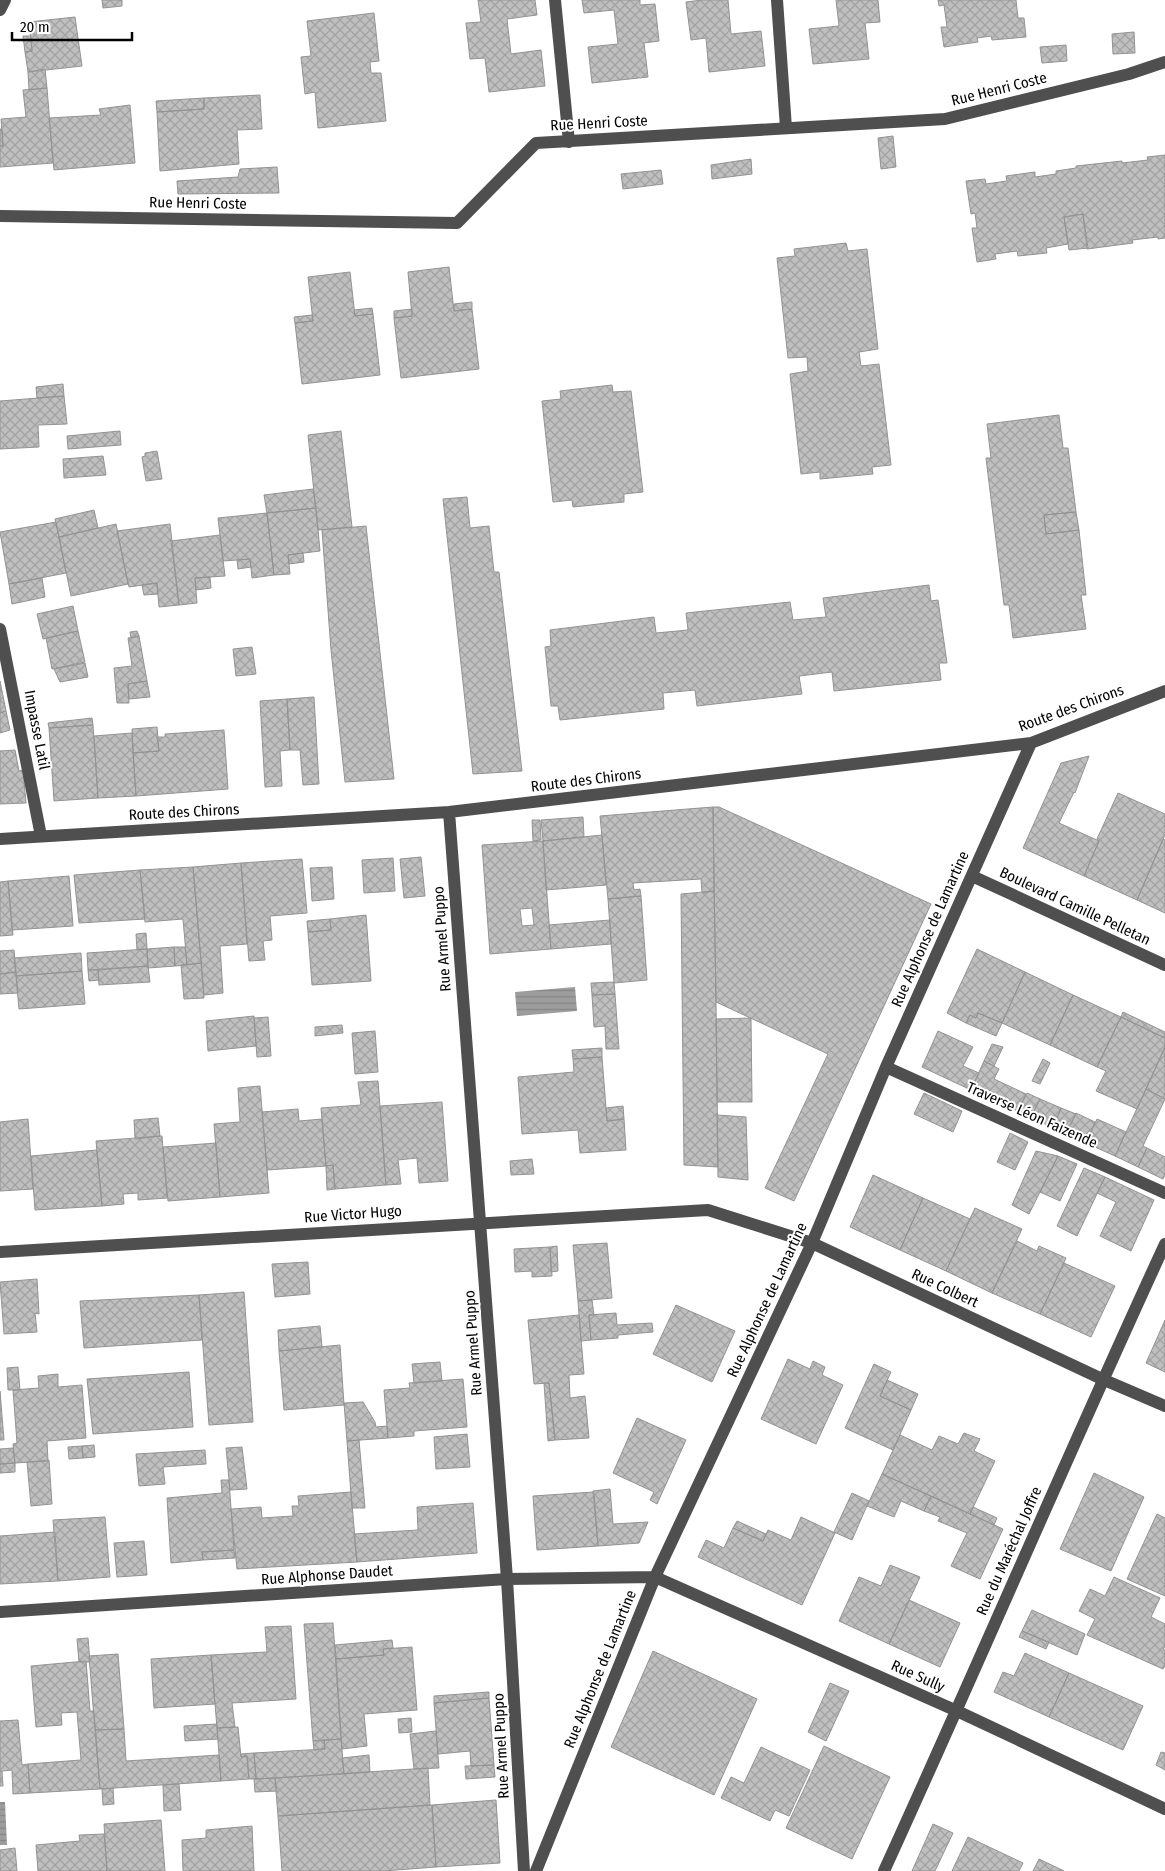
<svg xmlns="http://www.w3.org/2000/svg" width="1165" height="1871" font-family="'Fira Sans Condensed',sans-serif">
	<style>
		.water { fill: url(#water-rules) }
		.building { fill: url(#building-cross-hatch); stroke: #939393; fill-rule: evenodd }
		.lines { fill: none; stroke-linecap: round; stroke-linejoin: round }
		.minor { stroke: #4f4f4f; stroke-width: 12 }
		.labels { text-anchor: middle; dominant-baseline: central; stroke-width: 4; stroke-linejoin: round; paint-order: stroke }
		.street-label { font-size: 15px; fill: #000; stroke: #fff }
	</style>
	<defs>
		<pattern id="water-rules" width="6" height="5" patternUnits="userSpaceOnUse" patternTransform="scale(1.25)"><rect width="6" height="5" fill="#9d9d9d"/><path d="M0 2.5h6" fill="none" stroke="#858585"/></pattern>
		<pattern id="building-cross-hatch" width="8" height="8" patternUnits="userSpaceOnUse" patternTransform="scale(1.25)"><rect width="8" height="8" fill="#bfbfbf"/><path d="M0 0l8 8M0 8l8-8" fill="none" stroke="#a2a2a2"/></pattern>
	</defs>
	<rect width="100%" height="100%" fill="#fff"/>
	<path class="water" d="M575,987L577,1011L517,1016L515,992Z
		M0,1802H5L7,1845H0Z"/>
	<path class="building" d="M102,0H122V6L103,8Z
		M478,0H535L537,15L507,19L511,54L541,50L545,86L489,92L485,58L470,59L466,23L481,22Z
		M582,0H640V5L655,4L659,41L644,43L648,77L592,83L588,47L618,44L614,10L584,13Z
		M702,0H728L731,34L761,31L765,66L709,72L706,38L691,40L686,2Z
		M836,0H878L880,22L865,23L869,59L813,64L809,29L839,26Z
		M938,0H1016L1018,18H1024L1026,37L992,40L991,36L977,38L978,42L944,47L941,27H947L944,5L939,6Z
		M374,13L379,61L370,62L371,73H381L386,121L318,128L315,92L305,94L301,57L311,56L307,21Z
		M75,17L82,66L28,72L25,52L32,51L29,22Z
		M1134,32L1135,53L1113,54L1112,34Z
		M23,36H31L32,51L25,52Z
		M1066,45L1067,61L1042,63L1040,47Z
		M45,69L47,88L29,90L28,72Z
		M47,88L53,163L0,167V146H3L1,119L26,117L23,90Z
		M260,95L262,129L237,130L239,164L160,171L157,112L204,109V98Z
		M204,98V109L157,112L156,101Z
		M130,105L135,163L54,170L49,118L101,115L99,109Z
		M0,129H2L3,146H0Z
		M893,136L896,167L881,169L878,138Z
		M1165,155V238L1158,239V237L1132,240L1133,243L1087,249L1083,214L1064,217L1068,244L1046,248L1047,253L1018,256L1017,251L995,254L996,259L977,262L972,228H977L975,213L971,214L966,181L985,179L986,184L1007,181L1006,176L1035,172V177L1056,174V171L1076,168V166L1122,161V163L1148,160L1147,157Z
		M751,159L752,174L712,179L711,165Z
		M277,167L279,193L178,194L177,181L238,177L240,169Z
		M661,170L663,184L623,189L621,174Z
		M1083,214L1088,248L1069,250L1064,217Z
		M846,243L848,251L867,249L878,349L859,352L861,366L879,364L891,465L872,467L873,474L820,479V472L801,474L790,374L808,371L807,357L788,358L777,258L795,256L794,249Z
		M449,267L454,311L472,309L479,369L401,378L394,318L412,316L408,272Z
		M350,272L355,316L373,314L380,375L302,384L295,323L313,321L308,277Z
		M472,302V309L454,311V304Z
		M372,308L373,314L355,316L354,310Z
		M412,309V316L394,318V311Z
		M312,315L313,321L295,323L294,317Z
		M63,384L64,396L37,398L36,387Z
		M612,385L613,392L631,391L643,492L624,494V502L573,507L572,500L553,502L542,401L561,399L560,391Z
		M64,396L67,424L38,425L39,447L0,449V401Z
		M1059,415L1063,448H1068L1076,512L1044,515L1046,534L1079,530L1086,595H1081L1086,629L1013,638L1009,605H1004L986,458H991L987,424Z
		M120,431L121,445L68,449L67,436Z
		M341,431L352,527L318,530L308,435Z
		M157,451L162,479L146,481L142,457L145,456V453Z
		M103,456L106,475L64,478L63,459Z
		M313,489L316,508L267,513L264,495Z
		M467,497L470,528L489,526L494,572H499L522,771L473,774L443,499Z
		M316,508L320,551L288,555L290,574L274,575L267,513Z
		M94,510L98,528L59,537L55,519Z
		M1076,512L1079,530L1046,534L1044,515Z
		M267,513L274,575L252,578L250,559L223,561L218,518Z
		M56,522L66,573L9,584L0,532Z
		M116,524L128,584L71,596L59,537Z
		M170,524L179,605L159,607L157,583L129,587L117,531Z
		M366,526L394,779L345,782L331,650L322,530Z
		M220,535L225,576L195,578L197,603L179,605L171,541Z
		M303,553L304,562L289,564L288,555Z
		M250,559L251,567L238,569L237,560Z
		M210,577L211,588L196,590L195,578Z
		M42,578L45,597L12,604L9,584Z
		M157,583L158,594L144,595L142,585Z
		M929,585L931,601L938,600L947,663H939L941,680L834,691L832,672L799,676L802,694L697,706L695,690L663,693L664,709L560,720L558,706H551L545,647L551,646L550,630L654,617L656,633L688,630L686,613L790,602L793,620L826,617L823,598Z
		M73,606L78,631L43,639L37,614Z
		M78,631L85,662L52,669L46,638Z
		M137,631L139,636L131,638L130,632Z
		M139,636L147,681L128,684L129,703H117L114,668L132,666L128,638Z
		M252,647L256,674L236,676L233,649Z
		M85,663L88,677L60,682L54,669Z
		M0,681L6,711L0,713Z
		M147,681L150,697L129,699L128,684Z
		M314,697L319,784L303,785L300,750H290L287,699Z
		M287,699L290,750L280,751L282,786L265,787L260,701Z
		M6,711L10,730L0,733V713Z
		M92,718L93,725L49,728L48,723Z
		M93,725L98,798L54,801L49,728Z
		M157,727L159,751L133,753L132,729Z
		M224,730L228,789L136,796L133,753L159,751L157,737H165V734Z
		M132,733L136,796L98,798L94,736Z
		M15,750L19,771L23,770L26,803L0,804V751Z
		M1089,756L1075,793L1074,792L1059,823L1099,841L1084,876L1023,848L1061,763Z
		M1118,793L1165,814V835L1137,900L1084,876L1099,841L1097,839Z
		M713,807H719L931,904L794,1201L765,1188L828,1054L716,1002Z
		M713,807L714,891L702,893L701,879L633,883L634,890L640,889L641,896L608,899L600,816Z
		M583,817L584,837L543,841L541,820Z
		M532,820H540L541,840L533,841Z
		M602,835L606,885L546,890L543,841Z
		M1163,839L1165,840V913L1137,900Z
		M543,841L551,949L490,954L482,845ZM532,908L534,925L522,926L520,909Z
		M421,857L425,896L404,898L400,859Z
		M393,858L395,891L364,893L362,860Z
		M302,859L307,913L270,916L272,940L263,941L265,960L249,961L241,863Z
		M241,863L247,944L220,946L223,993L204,995L193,867Z
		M193,867L201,963L187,965L183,919L145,922L140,870Z
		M332,867L334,899L312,901L310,868Z
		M140,870L145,919L79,923L74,875Z
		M69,876L73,926L12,930L8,881Z
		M8,881L13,935L0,936V882Z
		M714,891L716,1002L718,1167L684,1165L681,894Z
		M641,896L647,980L614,983L608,899Z
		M366,915L371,981L312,985L308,932L331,930L330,919Z
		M330,919L331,930L308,932L307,921Z
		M610,920L611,944L551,949L549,925Z
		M146,933L147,949L137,950L136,934Z
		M174,947L175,966L148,968L147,949Z
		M174,947H185L187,965L175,966Z
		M147,949L148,966L88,970L87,953Z
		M977,949L1025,972L1002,1023L978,1013L976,1018L970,1015L966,1023L947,1013Z
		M14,950L16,972L0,974V951Z
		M81,953L82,971L16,976L14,958Z
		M201,963L204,998L184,999L181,965Z
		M148,966L150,982L99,985L98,970Z
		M88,970H98L99,980L89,981Z
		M82,971L85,1004L19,1009L16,976Z
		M16,972L18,993L0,994V974Z
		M1025,972L1073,995L1050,1045L1002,1023Z
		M614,982L615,994L592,995L591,983Z
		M615,994L619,1049H606L605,1026L594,1027L592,995Z
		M1073,995L1121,1017L1097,1067L1050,1045Z
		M1123,1012L1165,1032V1038L1121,1017Z
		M978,1013L1002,1023L996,1036L966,1023L970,1015L976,1018Z
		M254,1016L256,1046L208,1051L206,1021Z
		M268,1017L271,1056L257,1057L254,1018Z
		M1121,1017L1165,1038V1047L1137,1109L1096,1091L1106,1071L1097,1067Z
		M751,1018L752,1102H717L716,1019Z
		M342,1025L343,1033L315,1036V1027Z
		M375,1031L378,1072L355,1074L352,1033Z
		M938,1031L973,1047L963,1066L979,1073L971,1090L922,1067Z
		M992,1044L1003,1047L994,1066L984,1061Z
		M1165,1047V1099L1146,1089Z
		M602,1048V1057L573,1059L572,1050Z
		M602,1057L607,1121L624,1119L626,1150L580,1153L578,1130L522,1134L518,1077L574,1072L573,1059Z
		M1043,1059L1050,1063L1040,1084L1032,1081Z
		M984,1061L999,1069L994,1079L1026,1094L1018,1111L971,1090Z
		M378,1081L386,1185L335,1189L333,1165L326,1166L321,1108L361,1105L358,1082Z
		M260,1086L269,1193L220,1197L214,1124L240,1122L238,1088Z
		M1146,1089L1165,1099L1143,1146L1147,1148L1138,1167L1115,1156Z
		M924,1093L962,1111L953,1132L914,1114Z
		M1027,1093L1040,1099L1031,1117L1018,1111Z
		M1040,1099L1061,1108L1053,1128L1031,1117Z
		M442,1102L448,1181L419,1183L417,1158L398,1160L401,1184L386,1185L380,1106Z
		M623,1106L624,1119L607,1121L606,1108Z
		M1061,1108L1076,1114L1066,1134L1053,1128Z
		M298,1109L299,1121L322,1119L326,1166L267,1170L262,1112Z
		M1076,1113L1095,1122L1086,1143L1066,1134Z
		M717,1115L746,1117L748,1180L718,1177Z
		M158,1118L160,1136L135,1139L134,1120Z
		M28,1119L33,1189L0,1191V1122Z
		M1097,1119L1126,1132L1115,1156L1086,1143Z
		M1010,1133L1028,1142L1015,1170L997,1162Z
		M162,1136L167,1198L138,1200V1193L123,1194L124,1204L102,1206L96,1141Z
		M216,1143L220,1197L168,1201L163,1147Z
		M1147,1148L1165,1157V1175L1163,1179L1138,1167Z
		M97,1150L102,1206L35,1210L31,1156Z
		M1036,1151L1058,1156L1029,1214L1012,1205Z
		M1058,1156L1077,1164L1060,1201L1040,1192Z
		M532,1159L534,1174L511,1175L510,1161Z
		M333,1165L335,1189L327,1190L326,1166Z
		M1084,1168L1105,1177L1077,1236L1057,1226Z
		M873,1175L923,1198L900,1250L850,1227Z
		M1105,1177L1154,1200L1131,1251L1100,1236L1116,1202L1097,1193Z
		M923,1198L970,1219L946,1271L900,1250Z
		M975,1208L1022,1229L992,1293L946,1271Z
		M1017,1241L1037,1251L1039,1246L1066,1258L1040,1314L992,1293Z
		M607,1243L612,1298L578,1301L573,1245Z
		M557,1246L558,1271L551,1272L550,1247Z
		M550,1247L552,1276L532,1277V1271L515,1272L514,1249Z
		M308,1262L310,1294L275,1297L272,1264Z
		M1064,1263L1115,1286L1091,1337L1040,1314Z
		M37,1279L39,1314L35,1313L37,1332L4,1334L0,1282Z
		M244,1292L253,1422L209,1425L199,1295Z
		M199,1295L202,1340L84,1348L80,1301Z
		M592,1300L594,1315H589L591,1340L581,1341L578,1301Z
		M676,1305L735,1331L712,1382L653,1354Z
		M616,1313L617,1325L652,1323L653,1332L618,1335V1338L591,1340L589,1315Z
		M579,1315L584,1374L569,1375L570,1398L585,1396L589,1438L555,1440L549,1383L534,1384L528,1320Z
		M1165,1320V1372L1146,1363Z
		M320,1326L322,1347L279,1351L278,1330Z
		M340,1345L344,1405L284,1410L279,1351Z
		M788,1359L810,1369L813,1361L825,1367L822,1375L843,1385L816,1444L761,1419Z
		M440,1362L442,1381L414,1383L412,1364Z
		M874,1364L891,1372L880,1396L911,1410L893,1450L845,1428Z
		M18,1367L20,1390H8L7,1368Z
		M189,1372L193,1427L93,1434L87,1379Z
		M58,1374V1387L82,1385L86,1438L47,1441L48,1461L15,1463L13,1444L17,1443L13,1390L39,1388L38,1376Z
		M463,1379L467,1427L414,1431V1436L388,1438L384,1390L410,1388L409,1383Z
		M887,1380L918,1394L911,1410L880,1396Z
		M544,1383H549L555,1440L548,1441Z
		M0,1391L4,1440H0Z
		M363,1402L375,1422L376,1427L387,1426L388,1438L347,1441L344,1403Z
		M637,1418L686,1440L657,1504L650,1500L654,1492L613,1473Z
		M964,1433L980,1439L974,1451L995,1461L970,1514L882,1474L900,1435L932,1450L939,1436L958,1444Z
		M467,1434L470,1467L436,1469L434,1437Z
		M359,1440L365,1508H352L347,1441Z
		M94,1445L95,1457L83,1458L82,1446Z
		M82,1446L83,1458L69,1459L68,1447Z
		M242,1447L247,1489L230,1490L226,1448Z
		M13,1448L15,1463L0,1464V1449Z
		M205,1450L206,1464L163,1467L165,1484L139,1486L136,1454Z
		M49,1460L52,1504L31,1506L27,1462Z
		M15,1463V1472L0,1473V1464Z
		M1094,1473L1144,1497L1111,1571L1060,1549Z
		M882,1474L931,1496L924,1511L901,1501L894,1517L867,1506Z
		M221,1480H229L234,1550L202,1552L203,1560L171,1563L167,1498L222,1493Z
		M610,1489L613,1524L648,1522L639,1543L598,1546L593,1491Z
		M351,1492L357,1562L237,1569L231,1509L261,1507L262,1518L293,1516L292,1506H299L298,1496Z
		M594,1492L598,1546L537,1550L533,1496Z
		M852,1493L869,1501L852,1540L834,1532Z
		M931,1496L1003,1529L980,1579L951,1566L967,1533L938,1521L940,1517L924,1511Z
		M473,1503L477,1553L357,1562L354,1534L418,1530L417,1507Z
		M973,1507L997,1518L994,1525L970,1514Z
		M1157,1514L1165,1518V1596L1127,1579Z
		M105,1517L110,1577L58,1581L53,1520Z
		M801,1517L835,1533L802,1605L698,1557L706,1540L724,1548L733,1528L763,1541L768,1530L791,1540Z
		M737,1521L766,1534L763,1541L733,1528Z
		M55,1532L58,1581L0,1584V1536Z
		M144,1541L147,1575L117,1577L114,1543Z
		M234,1550L235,1558L203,1560L202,1552Z
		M890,1565L920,1577L889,1644L839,1621L859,1577L881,1586Z
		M1114,1577L1160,1598L1151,1617L1165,1624V1646L1163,1650H1165V1666L1163,1669L1087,1635L1095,1619L1079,1611L1090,1589L1105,1596Z
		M909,1600L960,1623L940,1667L889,1644Z
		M1032,1610L1085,1634L1077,1655L1022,1631Z
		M333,1623L341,1739L313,1741L304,1624Z
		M291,1626L296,1699L232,1703L235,1727L217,1728L211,1655L267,1652L265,1627Z
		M1022,1631L1049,1642L1046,1649L1019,1637Z
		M88,1638L90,1662H79L77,1639Z
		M392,1640L393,1648L383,1649L384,1655L336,1659L335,1645Z
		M412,1647L417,1710L364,1714L367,1746L342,1749L336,1659L384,1655L383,1649Z
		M653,1651L757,1699L714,1795L611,1747Z
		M1025,1653L1069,1673L1049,1717L994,1692L1003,1672L1014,1676Z
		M118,1654L124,1729L95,1730L89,1656Z
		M211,1655L215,1704L154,1708L151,1659Z
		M86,1661L90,1711H94L100,1789L30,1793L28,1764L81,1760L77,1712L61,1713L62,1725L36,1727L31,1666Z
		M1069,1673L1143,1706L1123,1750L1049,1717Z
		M830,1683L849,1691L826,1741L808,1732Z
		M489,1692V1698L434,1703V1696Z
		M489,1698L494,1765L471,1766L470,1751L438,1754L434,1703Z
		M411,1718L412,1732L399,1733L398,1719Z
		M18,1720L22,1765L28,1764L30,1793L13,1794L12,1770L2,1771L3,1786H0V1721Z
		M217,1724L218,1739L185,1741L184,1726Z
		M238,1727L241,1757L247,1756L249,1779L221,1781L217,1728Z
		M124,1729L126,1761L219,1755L221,1781L100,1789L95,1730Z
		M436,1731L439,1768L414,1769L410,1734Z
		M341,1739L344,1774L256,1779L254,1753L325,1749L324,1740Z
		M324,1740L325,1749L314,1750L313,1741Z
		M824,1746L890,1777L852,1859L786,1828Z
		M761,1747L810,1770L789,1816L775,1810L770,1821L721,1798L731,1777L744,1783Z
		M1161,1752L1165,1753V1770L1156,1765Z
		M254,1753L256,1779H249L247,1756L241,1757V1754Z
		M369,1755L370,1772L344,1774L342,1758Z
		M494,1765L495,1777L466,1779L465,1766Z
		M428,1768L430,1805L278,1816L275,1778Z
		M275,1778L277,1791L255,1792L254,1779Z
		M179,1784L181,1810L164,1811L163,1785Z
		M113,1788L114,1804L103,1805L102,1789Z
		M496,1800L500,1863L436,1867L432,1805Z
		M432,1805L436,1867L383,1871H282L278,1816Z
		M161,1820L165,1871H107L104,1824Z
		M933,1824L953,1833L935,1871H912Z
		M252,1826L254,1871H183L182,1840L206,1838V1830Z
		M104,1834L107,1871H38L36,1845L80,1841L79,1835Z
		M968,1837L1023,1863L1019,1871H952Z
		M15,1848L17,1871H0V1850Z
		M1039,1859L1064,1871H1033Z"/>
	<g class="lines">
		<path class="minor" d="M555,0L569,142
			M777,0L786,128
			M0,10L5,0
			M0,216L457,223L536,143L945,119L1129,74L1165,62
			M0,629L41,836
			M449,812L507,1579L524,1871
			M0,839L449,812L1031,743L1165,691
			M972,876L1165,965
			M886,1067L1165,1193
			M0,1252L708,1210L812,1243L1102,1379L1165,1406
			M0,1612L507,1579L655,1577L957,1711L1165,1809
			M536,1871L655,1577L812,1243L886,1067L1031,743
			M884,1871C979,1663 1069,1452 1165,1244"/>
	</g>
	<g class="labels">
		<g class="street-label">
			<text transform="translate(999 89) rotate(-14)">Rue Henri Coste</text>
			<text transform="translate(599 123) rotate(-3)">Rue Henri Coste</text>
			<text transform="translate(198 203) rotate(1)">Rue Henri Coste</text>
			<text transform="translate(1071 708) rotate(-20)">Route des Chirons</text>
			<text transform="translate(37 730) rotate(79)">Impasse Latil</text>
			<text transform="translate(586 780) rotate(-7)">Route des Chirons</text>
			<text transform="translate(184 812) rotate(-3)">Route des Chirons</text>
			<text transform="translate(1075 906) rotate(25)">Boulevard Camille Pelletan</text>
			<text transform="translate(930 929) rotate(-66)">Rue Alphonse de Lamartine</text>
			<text transform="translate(442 939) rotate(-94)">Rue Armel Puppo</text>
			<text transform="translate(1032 1115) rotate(24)">Traverse Léon Faizende</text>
			<text transform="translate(353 1214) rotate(-4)">Rue Victor Hugo</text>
			<text transform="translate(945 1288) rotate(25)">Rue Colbert</text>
			<text transform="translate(767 1300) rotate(-65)">Rue Alphonse de Lamartine</text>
			<text transform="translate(473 1343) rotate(-94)">Rue Armel Puppo</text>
			<text transform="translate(1009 1551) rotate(-66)">Rue du Maréchal Joffre</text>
			<text transform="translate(327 1575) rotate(-4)">Rue Alphonse Daudet</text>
			<text transform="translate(600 1669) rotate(-68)">Rue Alphonse de Lamartine</text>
			<text transform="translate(918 1676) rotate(24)">Rue Sully</text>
			<text transform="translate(501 1746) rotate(-93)">Rue Armel Puppo</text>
		</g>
	</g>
	<path d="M12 32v8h120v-8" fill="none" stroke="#000000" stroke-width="2.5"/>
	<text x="20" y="32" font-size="15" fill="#000000" stroke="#ffffff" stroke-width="4" paint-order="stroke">20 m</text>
</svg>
